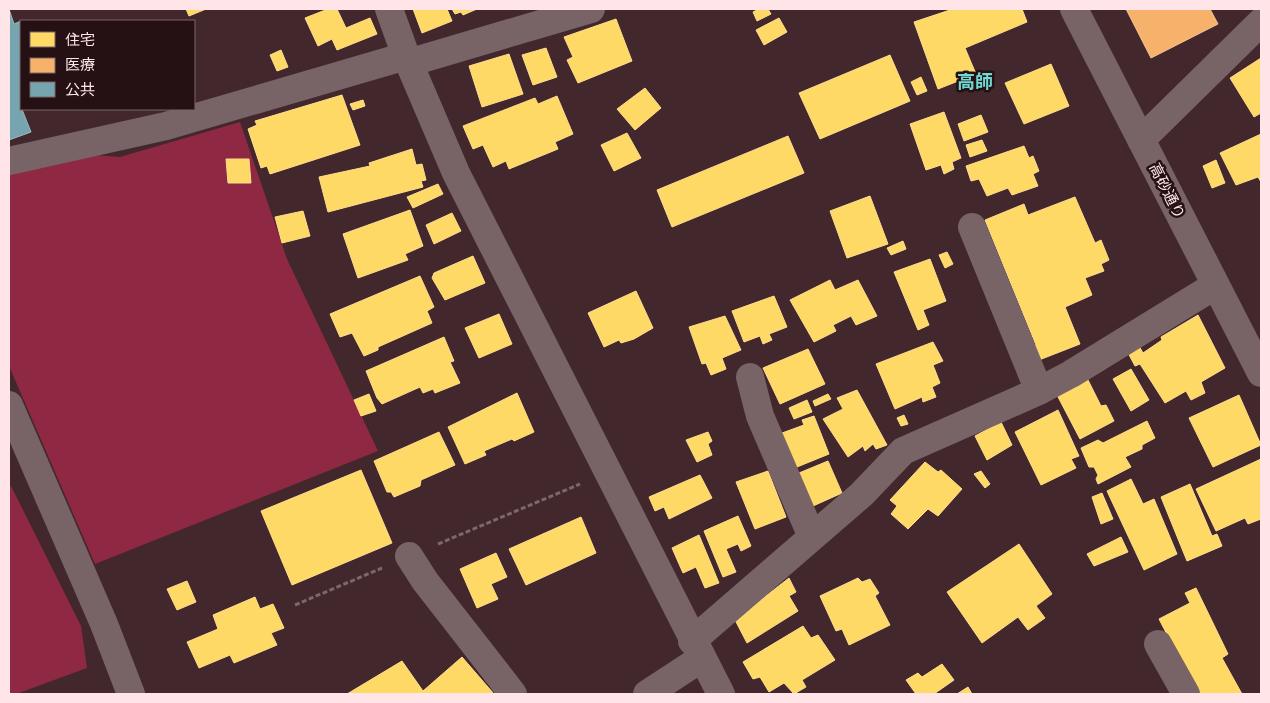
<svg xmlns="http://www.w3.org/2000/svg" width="1270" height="703" font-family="Karla,'Noto Sans JP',sans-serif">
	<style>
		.green { fill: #8e2843 }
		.homes { fill: #ffd966; stroke: #ffdd8d }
		.health { fill: #f6b26b; stroke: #f9c190 }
		.public { fill: #76a5af; stroke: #9fb8c0 }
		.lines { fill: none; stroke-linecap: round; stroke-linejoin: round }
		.path { stroke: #7a686a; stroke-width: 3; stroke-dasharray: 5 2.5; stroke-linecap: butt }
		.minor { stroke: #786366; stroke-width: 28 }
		.labels { text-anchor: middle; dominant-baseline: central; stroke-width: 5; stroke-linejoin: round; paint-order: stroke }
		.street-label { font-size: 15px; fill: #ffe5e8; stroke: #251014 }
		.quarter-label { font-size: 18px; font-weight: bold; fill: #6ed9d3; stroke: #251014 }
	</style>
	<rect width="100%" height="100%" fill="#42282d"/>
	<path class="green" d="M240,122L287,259L378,451L95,564L9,366V174L94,155L120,157Z
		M11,486L81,626L87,668L16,694H9V487Z"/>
	<path class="homes" d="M186,9H206L189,16Z
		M328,9H337L346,28L370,18L377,34L337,50L332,39L318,46L305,18Z
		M413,9H447L452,21L422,33Z
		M452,9H477L463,15L461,12L455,14Z
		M759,9H768L771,14L757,21L753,12Z
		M953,9H1022L1027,22L965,48L976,74L938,89L914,22Z
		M779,18L787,32L764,45L756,30Z
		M616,19L632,61L578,83L567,60L573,57L564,37Z
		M546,48L557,77L533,85L522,55Z
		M281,50L288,67L277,71L270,55Z
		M509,54L523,94L482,107L469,66Z
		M890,55L910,101L820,139L799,93Z
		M1261,58V113L1254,117L1230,78Z
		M1051,64L1069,106L1024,124L1005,83Z
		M921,77L927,91L917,95L911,82Z
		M645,88L661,108L635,130L617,109Z
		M342,95L360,145L270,174L267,166L261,168L248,129L257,125L255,121Z
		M557,96L573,134L555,142L558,149L509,169L506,161L493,167L483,145L473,149L463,126L535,98L538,104Z
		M363,100L365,106L353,110L350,104Z
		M944,112L961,158L952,162L954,169L944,174L941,165L926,170L910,124Z
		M981,115L988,132L964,141L958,124Z
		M627,133L641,158L614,171L601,145Z
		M1261,134V182L1258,177L1236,185L1220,153Z
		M788,136L804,173L672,227L657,190Z
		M982,140L987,151L970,157L966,145Z
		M1024,146L1029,158L1033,156L1039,171L1033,174L1038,186L1012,195L1008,188L987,196L979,179L971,181L966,166Z
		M412,149L416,165L422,164L426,180L421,181L423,187L328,212L319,177L370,166L369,163Z
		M226,159H249L251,183H228Z
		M1216,160L1225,183L1212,188L1203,166Z
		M438,184L443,194L413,208L407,197Z
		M870,196L888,244L847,258L830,211Z
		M1075,197L1095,243L1101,240L1109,260L1101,264L1104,271L1085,278L1092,295L1065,307L1080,344L1039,360L1033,346L1036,345L985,220L1024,204L1028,215Z
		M410,210L423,246L405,254L408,260L358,278L343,234Z
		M303,211L310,236L282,243L275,217Z
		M452,213L461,231L434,244L426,225Z
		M903,241L906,249L891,255L887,248Z
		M947,252L953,264L945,268L939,255Z
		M473,256L485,283L445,300L432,278L434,273Z
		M930,259L946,301L923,310L929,325L918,330L894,272Z
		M420,276L434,307L427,311L432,323L378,347V350L364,356L352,333L340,337L330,314Z
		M830,280L835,290L858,280L877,316L856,325L851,316L833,325L836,331L814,342L790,300Z
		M636,291L653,328L634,339L621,343L619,340L604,347L588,313Z
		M774,296L787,327L769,334L772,340L763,344L760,336L744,342L732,311Z
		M499,314L512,344L479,358L465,328Z
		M1198,315L1225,368L1201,382L1205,393L1191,400L1186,391L1165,403L1140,364L1135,366L1127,351L1139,346L1143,353L1162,340L1161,337Z
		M725,316L741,350L722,358L726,369L711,375L706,363L702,364L689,327Z
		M444,337L454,361L450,362L460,383L435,393L433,389L423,393L420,387L382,404L377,398L366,371Z
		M933,342L943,361L933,365L940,383L932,387L936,397L923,402L922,397L895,409L876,364Z
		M808,349L825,384L780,404L763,368Z
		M1131,369L1149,400L1131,411L1113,379Z
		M1087,378L1101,406L1106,405L1114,421L1080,439L1057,395Z
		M857,390L887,445L876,449L873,444L865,451L863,446L848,457L823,419L843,409L837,398Z
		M517,393L534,432L514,441L512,439L484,451L486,455L465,464L448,427Z
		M369,394L376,411L361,416L354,400Z
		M828,394L831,399L815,406L813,401Z
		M1239,395L1261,445L1213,467L1189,418Z
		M807,400L812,412L794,419L789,408Z
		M1058,410L1079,456L1071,459L1076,468L1041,485L1015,432Z
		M904,415L908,424L901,426L897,418Z
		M814,416L829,454L797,467L782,433L804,425L802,420Z
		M1147,421L1155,438L1142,445V449L1125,457L1131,467L1098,484L1096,479L1098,475L1094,467H1089L1081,448L1098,440L1103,443Z
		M1001,422L1012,445L987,460L975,436Z
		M439,432L455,465L421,480L420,486L394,497L391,492H387L374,461Z
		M708,432L712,441L708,444L712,455L697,462L686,440Z
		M1261,459V519L1248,524L1245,518L1216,531L1196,489Z
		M828,461L842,493L813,506L799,473Z
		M925,462L938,472L941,470L962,489L938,516L928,509L908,529L891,514L897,506L890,500Z
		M361,470L392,543L292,585L261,511Z
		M768,471L786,517L755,529L736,482Z
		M981,471L990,484L985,488L974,474Z
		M700,475L712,498L669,519L664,507L655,511L649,497Z
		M1131,479L1143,504L1154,499L1177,554L1144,570L1107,491Z
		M1190,484L1212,536L1217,534L1222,546L1187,561L1161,497Z
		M1102,493L1113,519L1101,524L1092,497Z
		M738,516L751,546L741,551L738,544L726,549L736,572L723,577L704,531Z
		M581,517L596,553L526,585L509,549Z
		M699,535L719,583L705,588L696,567L683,573L672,548Z
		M1121,537L1128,552L1094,566L1087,554Z
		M1019,544L1052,594L1036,606L1045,618L1028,630L1018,617L982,643L947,592Z
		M496,553L507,577L491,584L498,599L477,608L460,569Z
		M789,578L796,592L789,596L798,611L747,643L735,620Z
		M858,578L862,582L870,579L879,593L875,596L890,625L849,645L842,629L836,631L820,596Z
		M187,581L196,602L177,610L167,589Z
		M1196,588L1228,654L1222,658L1242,694H1198L1159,619L1190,603L1185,593Z
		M255,597L260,609L273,604L284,628L271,633L277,645L234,663L230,655L199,668L187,642L218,629L213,615Z
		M803,626L811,638L818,635L835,660L802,680L806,687L794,694L784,683L769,692L760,677L753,679L743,662Z
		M462,657L494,694H347L402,661L423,691Z
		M942,664L954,680L934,694H916L906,680L918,673L922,677Z
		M968,687L972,694H957Z"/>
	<path class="health" d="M1126,9H1210L1218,24L1151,58Z"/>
	<path class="public" d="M9,9L14,24L21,21V107L31,132L9,140Z"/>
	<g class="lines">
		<path class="path" d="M438,544L580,484
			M295,605L382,568"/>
		<path class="minor" d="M389,9L406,56L456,173L721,694
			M1074,9L1261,373
			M408,63L591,9
			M1141,140L1261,22
			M9,161L166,126L406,56
			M972,227L1039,391
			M750,377L760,416L812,537
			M9,405L104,624L131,694
			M409,556L425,581L513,694
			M692,641L862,494L903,451L1039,391L1071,374L1216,285
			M1158,644L1186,694
			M647,694L702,658"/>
	</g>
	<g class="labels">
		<g class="street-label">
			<text transform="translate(1167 191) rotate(63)">高砂通り</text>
		</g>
		<g class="quarter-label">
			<text x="975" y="82">高師</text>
		</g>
	</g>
	<rect width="1270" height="703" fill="none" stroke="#ffe5e8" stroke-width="20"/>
	<rect x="20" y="20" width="175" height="90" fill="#251014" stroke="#7c6569"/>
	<rect x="30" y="32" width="25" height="15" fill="#ffd966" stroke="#7c6569"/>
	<text x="65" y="45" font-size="15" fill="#ffe5e8">住宅</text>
	<rect x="30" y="58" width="25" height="15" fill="#f6b26b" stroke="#7c6569"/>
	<text x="65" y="70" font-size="15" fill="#ffe5e8">医療</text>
	<rect x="30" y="82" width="25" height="15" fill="#76a5af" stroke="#7c6569"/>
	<text x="65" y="95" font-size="15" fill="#ffe5e8">公共</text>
</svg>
